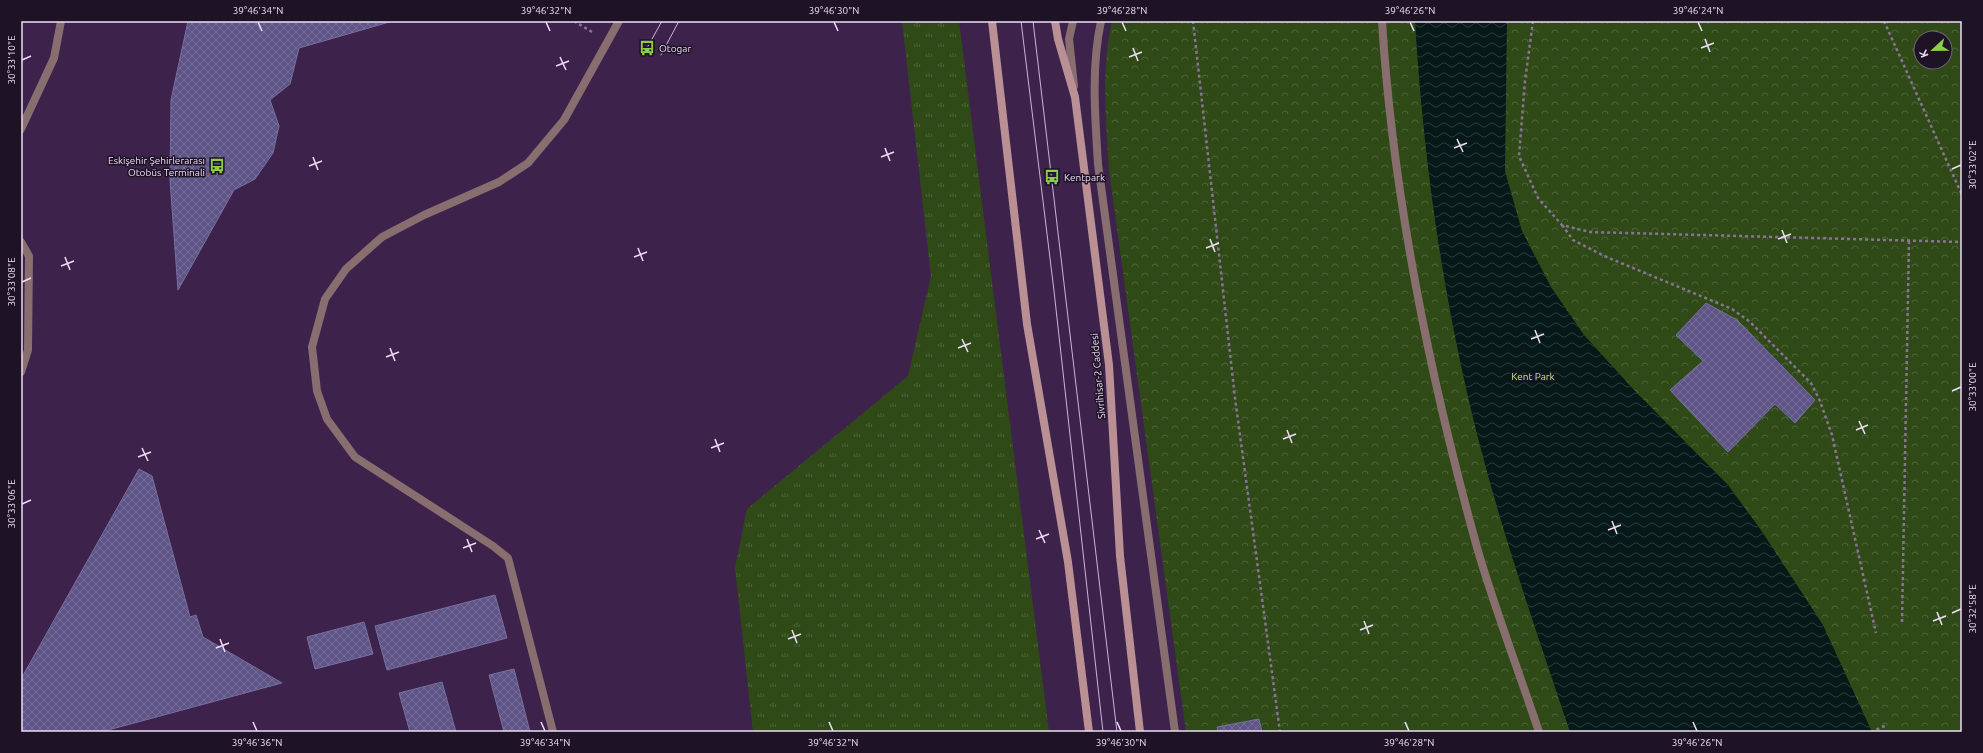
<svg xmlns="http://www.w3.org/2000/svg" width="1983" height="753" font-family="Ubuntu,sans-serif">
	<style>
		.grass { fill: url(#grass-tufts) }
		.forest { fill: url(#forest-crowns); fill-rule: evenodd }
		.water { fill: url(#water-waves) }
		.building { fill: url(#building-cross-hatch); stroke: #776ea0 }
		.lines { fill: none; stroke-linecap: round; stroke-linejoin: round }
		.path { stroke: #897396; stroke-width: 2.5; stroke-dasharray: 3 3; stroke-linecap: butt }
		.service { stroke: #896e70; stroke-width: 8 }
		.pedestrian { stroke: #896e70; stroke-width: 8 }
		.minor { stroke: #896e70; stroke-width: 8 }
		.secondary { stroke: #bb9094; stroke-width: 8 }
		.tram { stroke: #c8b6d3; stroke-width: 1 }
		.ticks { fill: none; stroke: #eedef8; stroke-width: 1.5 }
		.labels { text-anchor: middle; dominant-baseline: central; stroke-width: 3; stroke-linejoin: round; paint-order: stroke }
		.poi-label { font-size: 10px; fill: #eedef8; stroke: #1e1225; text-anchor: start }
		.street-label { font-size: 10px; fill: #eedef8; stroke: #1e1225 }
		.park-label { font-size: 10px; fill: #b1ed7e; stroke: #1e1225 }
		.neatline { fill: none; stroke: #eedef8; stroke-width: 1.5 }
		.ticks-label { font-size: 10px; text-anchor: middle; fill: #eedef8 }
	</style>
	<defs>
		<pattern id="grass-tufts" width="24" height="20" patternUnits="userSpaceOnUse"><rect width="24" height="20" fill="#304a17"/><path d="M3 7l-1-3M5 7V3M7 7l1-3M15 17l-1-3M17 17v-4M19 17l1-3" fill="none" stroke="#4e643a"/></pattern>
		<pattern id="forest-crowns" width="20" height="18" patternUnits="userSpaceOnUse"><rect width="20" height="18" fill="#304a17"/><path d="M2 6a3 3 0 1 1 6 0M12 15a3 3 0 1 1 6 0" fill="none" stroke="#4e643a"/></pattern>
		<pattern id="water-waves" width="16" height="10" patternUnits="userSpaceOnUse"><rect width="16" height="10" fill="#061918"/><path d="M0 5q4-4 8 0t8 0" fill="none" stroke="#2b3a3a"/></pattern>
		<pattern id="building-cross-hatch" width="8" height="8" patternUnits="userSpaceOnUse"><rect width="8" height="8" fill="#5e5586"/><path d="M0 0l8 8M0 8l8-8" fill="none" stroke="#756d98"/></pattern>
	</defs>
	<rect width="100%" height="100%" fill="#3d234c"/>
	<path class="grass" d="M902,21H959L1049,732H753L735,568L747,509L908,376L931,276Z"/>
	<path class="forest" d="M1112,21H1962V732H1186L1109,170C1106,120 1101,70 1112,21ZM1921,38H1945V62H1921Z"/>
	<path class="water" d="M1415,21H1507L1505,171L1522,231L1551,287L1584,335L1635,391L1728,485L1761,530L1823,625L1872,732H1570C1530,613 1488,493 1462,370C1437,255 1422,138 1415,21Z"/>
	<path class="building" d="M188,21H393L299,48L290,84L270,100L279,126L273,153L255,179L234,190L178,290L170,180L171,100Z
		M1706,303L1737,320L1815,400L1795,423L1775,404L1728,452L1670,390L1703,361L1676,335Z
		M139,469L152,476L190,617L196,615L203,637L282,683L101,732H21V679Z
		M495,595L507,638L387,670L375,626Z
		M364,622L373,654L315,669L307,637Z
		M514,669L530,732H504L489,675Z
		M442,682L456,732H410L399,693Z
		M1259,719L1262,732H1218L1217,727Z"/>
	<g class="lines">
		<path class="path" d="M574,21L592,32
			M1193,21L1235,398L1280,732
			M1533,21L1525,81L1519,156L1538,198L1562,225L1590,232L1962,242
			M1884,21L1962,195
			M1562,225L1573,240L1604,256L1732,309L1749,321L1811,383L1820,401L1832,435L1876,633
			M1902,622L1909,241
			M1871,732L1887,725"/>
		<path class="service" d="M1101,21C1091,68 1095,116 1098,164L1175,732
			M21,129L54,58L61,21
			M21,242L29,256L28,350L21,372
			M553,732L508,558L493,546L355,457L327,419L317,391L312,347L325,299L346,269L382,237L424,215L499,182L528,163L564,120L619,21"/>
		<path class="pedestrian" d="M1382,21C1393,200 1430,378 1478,551C1496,612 1519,672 1539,732"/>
		<path class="minor" d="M1073,21L1069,39L1074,86"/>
		<path class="secondary" d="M992,21L1027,324L1068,562L1089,732
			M1055,21L1058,39L1075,97L1109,365L1120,556L1140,732"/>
		<path class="tram" d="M1021,21L1054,291L1103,732
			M1033,21L1117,732
			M647,48L662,21
			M661,55L679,21"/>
	</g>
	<path class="ticks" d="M258,22L262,31M546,22L550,31M834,22L838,31M1122,22L1126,31M1410,22L1414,31M1698,22L1702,31M1705,39L1710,52M1133,48L1138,61M1701,48L1714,43M560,57L566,70M1129,57L1142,52M22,60L31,56M556,66L569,61M1457,139L1463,152M885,148L890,161M1454,148L1467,143M313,157L318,170M881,157L894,152M309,166L322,161M1952,169L1961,165M1782,230L1787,243M1210,239L1215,252M1778,239L1791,234M638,248L643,261M1206,248L1219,243M65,257L70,270M634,257L647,252M61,266L74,261M22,282L31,278M1535,330L1540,343M962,339L968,352M1531,339L1544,334M390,348L395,361M958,348L971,343M386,357L399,352M1952,391L1961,387M1859,421L1865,434M1287,430L1292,443M1856,430L1868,425M715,439L720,452M1283,439L1296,434M142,448L148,461M711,448L724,443M138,457L151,452M22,504L31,500M1612,521L1617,534M1039,530L1045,543M1608,530L1621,525M467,539L472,552M1036,539L1049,534M463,548L476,543M1937,612L1942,625M1952,613L1961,609M1364,621L1369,634M1933,621L1946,616M792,630L797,643M1360,630L1373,625M220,639L225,652M788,639L801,634M216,648L229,643M253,722L257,731M541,722L545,731M829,722L833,731M1117,722L1121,731M1405,722L1409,731M1693,722L1697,731"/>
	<defs>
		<symbol id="bus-bare" viewBox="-9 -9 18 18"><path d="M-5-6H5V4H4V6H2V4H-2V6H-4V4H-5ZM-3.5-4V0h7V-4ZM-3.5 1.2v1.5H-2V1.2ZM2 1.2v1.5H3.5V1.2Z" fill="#8bce47" stroke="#1e1225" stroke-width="2.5" paint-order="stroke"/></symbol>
	</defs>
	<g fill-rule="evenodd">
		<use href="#bus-bare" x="636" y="37" width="22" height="22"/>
		<use href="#bus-bare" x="206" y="155" width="22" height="22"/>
		<use href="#bus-bare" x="1041" y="166" width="22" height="22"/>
	</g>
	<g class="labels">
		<g class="poi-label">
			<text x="659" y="48">Otogar</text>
			<text x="205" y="160" text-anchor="end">Eskişehir Şehirlerarası<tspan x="205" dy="12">Otobüs Terminali</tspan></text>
			<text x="1064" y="177">Kentpark</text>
		</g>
		<g class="street-label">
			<text transform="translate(1098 376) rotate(-95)">Sivrihisar-2 Caddesi</text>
		</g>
		<g class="park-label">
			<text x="1533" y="376">Kent Park</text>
		</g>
	</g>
	<rect width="1983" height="753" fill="none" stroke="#1e1225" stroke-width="44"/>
	<g transform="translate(1933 50) rotate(248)"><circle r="19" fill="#1e1225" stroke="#716479"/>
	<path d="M0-3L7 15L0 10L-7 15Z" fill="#8bce47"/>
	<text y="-6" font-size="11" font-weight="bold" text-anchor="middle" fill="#eedef8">K</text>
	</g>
	<rect x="22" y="22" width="1939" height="709" class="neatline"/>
	<g class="ticks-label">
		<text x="258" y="14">39°46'34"N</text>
		<text x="546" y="14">39°46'32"N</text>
		<text x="834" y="14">39°46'30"N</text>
		<text x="1122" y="14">39°46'28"N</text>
		<text x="1410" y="14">39°46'26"N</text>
		<text x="1698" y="14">39°46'24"N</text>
		<text transform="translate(11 60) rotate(-90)" y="4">30°33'10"E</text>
		<text transform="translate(1972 165) rotate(-90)" y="4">30°33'02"E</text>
		<text transform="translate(11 282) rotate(-90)" y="4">30°33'08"E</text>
		<text transform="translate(1972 387) rotate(-90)" y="4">30°33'00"E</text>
		<text transform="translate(11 504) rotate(-90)" y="4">30°33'06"E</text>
		<text transform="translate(1972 609) rotate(-90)" y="4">30°32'58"E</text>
		<text x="257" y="746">39°46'36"N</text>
		<text x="545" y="746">39°46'34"N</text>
		<text x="833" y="746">39°46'32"N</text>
		<text x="1121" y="746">39°46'30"N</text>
		<text x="1409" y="746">39°46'28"N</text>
		<text x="1697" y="746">39°46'26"N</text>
	</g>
</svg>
